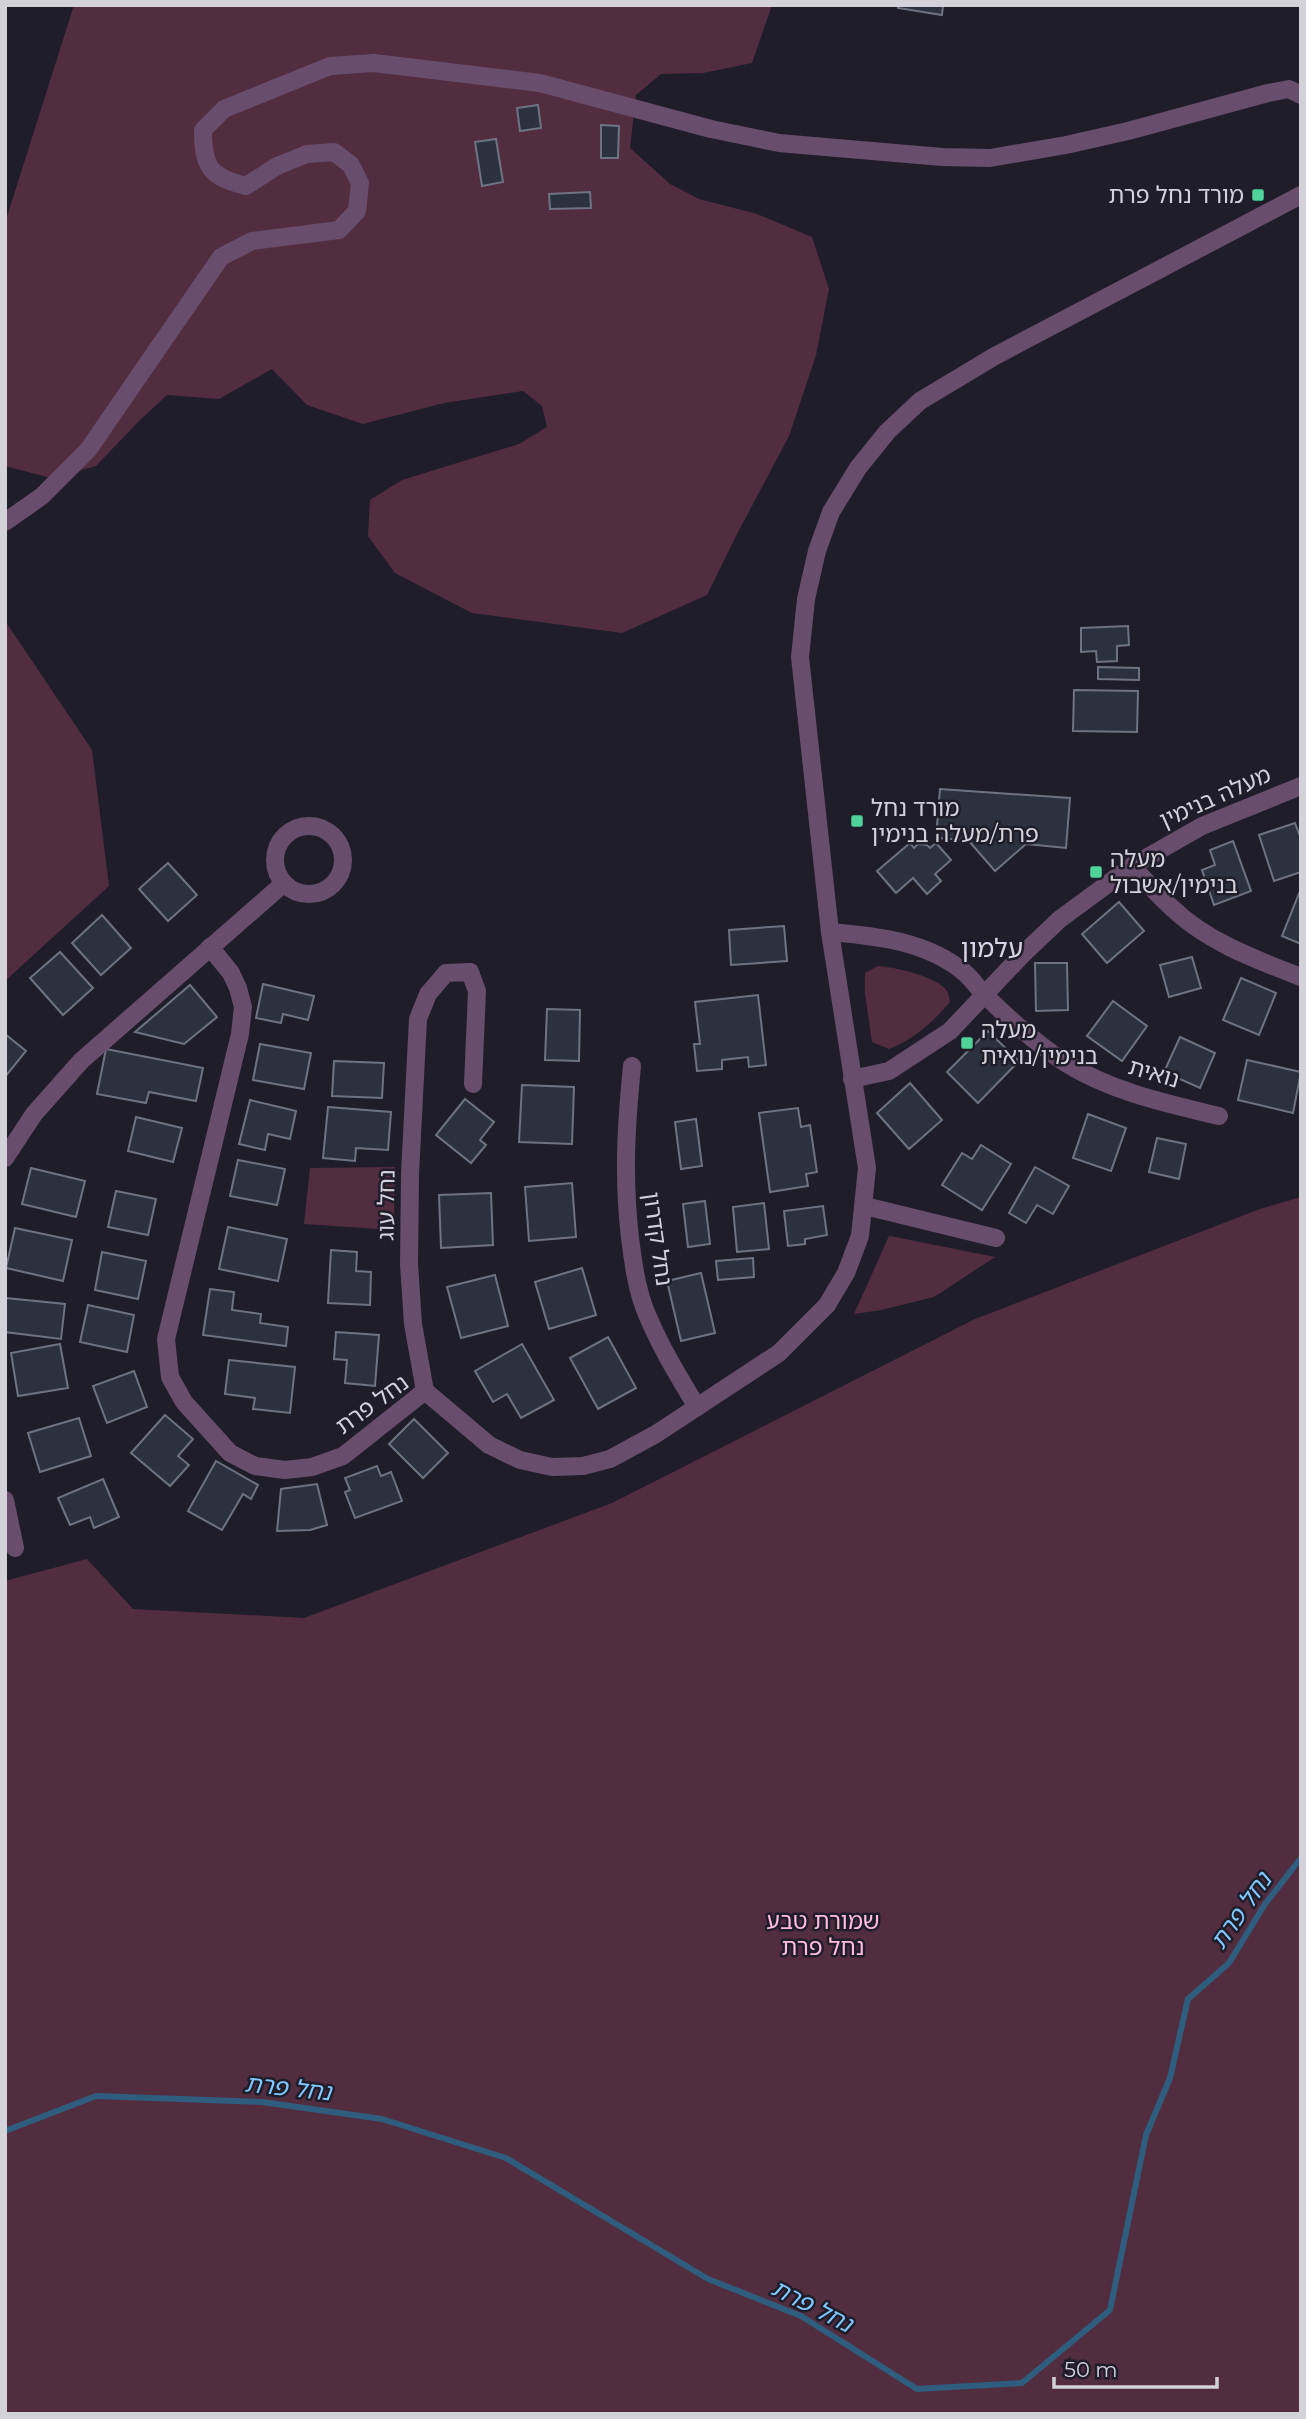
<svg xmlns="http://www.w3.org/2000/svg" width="1306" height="2419" viewBox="0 0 1306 2419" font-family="Montserrat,'Noto Sans Hebrew',sans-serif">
<rect width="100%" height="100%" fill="#201d2a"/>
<!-- green -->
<g fill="#522d40">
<path d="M 74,5 L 772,5 L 752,63 L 703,73 L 661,74 L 636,95 L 630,148 L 670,184 L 699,199 L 757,214 L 812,237 L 829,289 L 816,355 L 789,436 L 737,534 L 707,595 L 622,633 L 472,613 L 395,573 L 368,536 L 370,500 L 402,480 L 519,444 L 547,427 L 542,406 L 523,391 L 444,403 L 363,424 L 307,405 L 272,369 L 219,399 L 167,395 L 139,421 L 96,466 L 51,478 L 5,466 L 5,223 Z"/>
<path d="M 5,621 L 92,750 L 109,886 L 5,981 Z"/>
<path d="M 878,966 C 894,967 939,977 947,991 C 949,994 949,998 950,1002 C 932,1023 914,1039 889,1049 L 872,1042 L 865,993 L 865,973 Z"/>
<path d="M 395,1167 L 394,1230 L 304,1224 L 310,1168 Z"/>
<path d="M 1301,1197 L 1301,2414 L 5,2414 L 5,1581 L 87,1559 L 133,1609 L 304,1618 L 612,1503 L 975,1319 L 1260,1209 Z"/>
<path d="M 889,1236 L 890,1236 L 995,1257 L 934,1297 L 881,1310 L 854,1314 Z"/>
</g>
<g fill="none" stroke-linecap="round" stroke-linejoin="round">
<!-- stream -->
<path stroke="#2e5d7e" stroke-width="6" d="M 5,2131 L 96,2096 L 262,2102 L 382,2119 L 506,2158 L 708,2279 L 801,2316 L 917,2389 L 1022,2383 L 1110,2310 L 1146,2135 L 1170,2078 L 1188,1999 L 1229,1963 L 1265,1904 L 1301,1858"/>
</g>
<!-- building -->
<g fill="#2c313f" stroke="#6d7382" stroke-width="2">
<path d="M 898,5 L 943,5 L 942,15 L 898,8 Z"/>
<path d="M 538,105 L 541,128 L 520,131 L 517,108 Z"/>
<path d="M 601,125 L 619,126 L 618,158 L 601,158 Z"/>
<path d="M 496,139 L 503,182 L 482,186 L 475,142 Z"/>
<path d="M 590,192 L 591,208 L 550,209 L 549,194 Z"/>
<path d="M 1128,626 L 1129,645 L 1117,646 L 1117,661 L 1097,662 L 1096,651 L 1081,652 L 1081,628 Z"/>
<path d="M 1098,667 L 1139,668 L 1139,680 L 1098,679 Z"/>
<path d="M 1074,690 L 1138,691 L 1137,732 L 1073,731 Z"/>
<path d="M 940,789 L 1070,798 L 1066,848 L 1026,844 L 995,871 L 968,840 L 936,838 Z"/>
<path d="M 1295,823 L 1301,839 L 1301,872 L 1274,881 L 1259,835 Z"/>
<path d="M 1233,841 L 1251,891 L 1214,905 L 1202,870 L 1215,865 L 1210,850 Z"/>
<path d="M 910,843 L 914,848 L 918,844 L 927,845 L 930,848 L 936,843 L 951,860 L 935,874 L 941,881 L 927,894 L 913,878 L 896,893 L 877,871 Z"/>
<path d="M 168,863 L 197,895 L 168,921 L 139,889 Z"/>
<path d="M 1300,891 L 1301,891 L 1301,944 L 1282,936 Z"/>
<path d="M 1119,902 L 1144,931 L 1107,963 L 1082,934 Z"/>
<path d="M 102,915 L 131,948 L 101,975 L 72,943 Z"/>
<path d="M 784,926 L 787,961 L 731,965 L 729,930 Z"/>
<path d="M 60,952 L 93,988 L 63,1015 L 30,978 Z"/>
<path d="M 1192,957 L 1201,988 L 1169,997 L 1160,965 Z"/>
<path d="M 1035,963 L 1067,963 L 1068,1010 L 1036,1011 Z"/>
<path d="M 1241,978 L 1276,993 L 1259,1035 L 1223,1020 Z"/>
<path d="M 263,984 L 314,996 L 308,1020 L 283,1014 L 281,1023 L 256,1018 Z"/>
<path d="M 190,985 L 217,1017 L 184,1044 L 135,1032 Z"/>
<path d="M 758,995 L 766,1065 L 749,1067 L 748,1057 L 722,1060 L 722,1069 L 697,1071 L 694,1044 L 700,1044 L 695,1002 Z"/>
<path d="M 1113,1001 L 1147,1026 L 1122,1061 L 1087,1036 Z"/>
<path d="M 547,1009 L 580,1010 L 579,1061 L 545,1060 Z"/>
<path d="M 988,1031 L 1019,1061 L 978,1103 L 947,1072 Z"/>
<path d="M 5,1034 L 26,1051 L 5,1077 Z"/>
<path d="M 1180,1037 L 1215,1053 L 1200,1088 L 1164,1072 Z"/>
<path d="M 260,1044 L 311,1053 L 304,1089 L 253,1080 Z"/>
<path d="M 106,1049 L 203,1068 L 196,1101 L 149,1092 L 146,1103 L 97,1094 Z"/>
<path d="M 1247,1060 L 1301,1072 L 1293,1113 L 1238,1100 Z"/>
<path d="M 334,1061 L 384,1063 L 382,1098 L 332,1096 Z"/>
<path d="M 910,1083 L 942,1120 L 909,1149 L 877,1113 Z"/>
<path d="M 522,1085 L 574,1087 L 572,1144 L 519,1142 Z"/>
<path d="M 465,1099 L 494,1122 L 480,1140 L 486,1145 L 471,1163 L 436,1135 Z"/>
<path d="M 250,1100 L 296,1111 L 290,1139 L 268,1134 L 265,1150 L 239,1144 Z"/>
<path d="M 328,1107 L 391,1112 L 388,1150 L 356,1148 L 355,1161 L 323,1158 Z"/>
<path d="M 798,1108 L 801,1127 L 810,1125 L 817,1172 L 806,1174 L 808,1186 L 770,1192 L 759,1113 Z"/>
<path d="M 1088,1114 L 1126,1128 L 1111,1171 L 1073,1158 Z"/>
<path d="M 136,1117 L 182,1128 L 173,1162 L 128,1151 Z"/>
<path d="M 696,1119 L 702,1166 L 681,1169 L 675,1122 Z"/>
<path d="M 1157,1138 L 1186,1144 L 1179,1179 L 1149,1172 Z"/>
<path d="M 981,1145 L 1011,1164 L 982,1210 L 942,1185 L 962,1153 L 972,1159 Z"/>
<path d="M 238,1160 L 285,1169 L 277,1205 L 230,1196 Z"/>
<path d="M 1035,1167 L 1069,1186 L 1053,1214 L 1037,1205 L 1026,1223 L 1009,1213 Z"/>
<path d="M 31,1168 L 85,1181 L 76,1217 L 22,1204 Z"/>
<path d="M 572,1183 L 576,1237 L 529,1241 L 525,1187 Z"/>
<path d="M 116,1191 L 156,1199 L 148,1235 L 108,1227 Z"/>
<path d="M 491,1193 L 493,1245 L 441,1248 L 439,1195 Z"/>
<path d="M 705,1201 L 710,1244 L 688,1247 L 683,1204 Z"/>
<path d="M 764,1203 L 769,1249 L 737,1252 L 733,1207 Z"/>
<path d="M 823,1206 L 827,1235 L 805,1239 L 805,1244 L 788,1246 L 784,1211 Z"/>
<path d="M 228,1227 L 287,1239 L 278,1281 L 219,1269 Z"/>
<path d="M 15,1228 L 72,1240 L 63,1281 L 6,1268 Z"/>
<path d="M 331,1250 L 357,1252 L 356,1271 L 371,1272 L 370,1305 L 328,1303 Z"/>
<path d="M 102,1252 L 146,1261 L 138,1299 L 95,1290 Z"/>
<path d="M 753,1258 L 754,1277 L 718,1280 L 716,1261 Z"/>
<path d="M 582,1268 L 596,1315 L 549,1329 L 535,1282 Z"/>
<path d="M 701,1273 L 715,1333 L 681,1341 L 667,1281 Z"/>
<path d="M 495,1275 L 508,1326 L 461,1338 L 447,1287 Z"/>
<path d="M 210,1289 L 234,1292 L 232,1310 L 261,1314 L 260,1323 L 288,1327 L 286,1346 L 203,1335 Z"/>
<path d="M 6,1298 L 65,1304 L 61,1339 L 5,1332 Z"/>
<path d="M 88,1305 L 134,1315 L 127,1352 L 80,1342 Z"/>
<path d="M 336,1332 L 379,1335 L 375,1386 L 345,1383 L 347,1360 L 334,1359 Z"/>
<path d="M 608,1337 L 636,1388 L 598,1409 L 570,1358 Z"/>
<path d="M 60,1344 L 68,1388 L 18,1396 L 11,1353 Z"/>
<path d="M 522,1344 L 554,1400 L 521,1418 L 507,1394 L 493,1402 L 475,1371 Z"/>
<path d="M 229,1360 L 295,1367 L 290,1413 L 253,1409 L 255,1398 L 225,1394 Z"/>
<path d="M 134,1371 L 147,1407 L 107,1423 L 93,1386 Z"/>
<path d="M 165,1415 L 193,1439 L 178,1456 L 189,1465 L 170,1486 L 131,1453 Z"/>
<path d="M 79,1418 L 91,1456 L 40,1472 L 28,1433 Z"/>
<path d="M 414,1419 L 448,1453 L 423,1478 L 389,1444 Z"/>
<path d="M 216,1461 L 258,1485 L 251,1499 L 243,1494 L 222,1530 L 188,1511 Z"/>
<path d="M 377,1466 L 381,1476 L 391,1472 L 402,1501 L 355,1518 L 345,1492 L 350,1490 L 345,1478 Z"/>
<path d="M 103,1479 L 119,1517 L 94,1528 L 90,1517 L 70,1525 L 58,1498 Z"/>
<path d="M 317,1484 L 327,1525 L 310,1530 L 277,1531 L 281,1489 Z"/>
</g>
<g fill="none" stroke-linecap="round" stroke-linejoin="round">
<!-- minor -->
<g stroke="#694d6d" stroke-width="18">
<path d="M 5,522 L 42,496 L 88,450 L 221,257 L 252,241 L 339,230 L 357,211 L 360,183 L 351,165 L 334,152 L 307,154 L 277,166 L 246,186 C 210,177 203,167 203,130 L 224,109 L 330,66 L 374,63 L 540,83 L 711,129 L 779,143 L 942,157 L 990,158 L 1066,145 L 1128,131 L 1268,93 L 1289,89 L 1301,95"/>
<circle cx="309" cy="860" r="34"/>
<path d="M 1132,866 C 1144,879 1156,893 1169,905 C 1205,941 1254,959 1301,977"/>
<path d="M 830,932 C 877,936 927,941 965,973 C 973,980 979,990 987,997 C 1011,1021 1036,1043 1064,1062 C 1112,1092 1165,1103 1219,1116"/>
<path d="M 210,947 L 231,973 L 238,988 L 243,1007 L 240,1034 L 166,1339 L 170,1377 L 184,1402 L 230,1453 L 255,1466 L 285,1470 L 312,1467 L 343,1456 L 425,1391"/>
<path d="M 632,1066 C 626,1127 623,1176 630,1238 C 633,1261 636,1285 644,1307 C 658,1343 677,1374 697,1407"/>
<path d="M 852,1079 L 889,1071 L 950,1031 L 1022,955 L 1060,919 L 1132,866 L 1202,826 L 1301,786"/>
<path d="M 5,1158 L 34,1114 L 81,1061 L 283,884"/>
<path d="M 865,1206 L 996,1238"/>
<path d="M 425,1391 L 489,1445 L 520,1460 L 552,1467 L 583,1466 L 610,1459 L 656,1434 L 779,1353 L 827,1305 L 846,1273 L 860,1236 L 867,1168 L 830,932 L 800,657 L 806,599 L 817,551 L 831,512 L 858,468 L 887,432 L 920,401 L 995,356 L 1301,195"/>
<path d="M 425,1391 L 413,1324 L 409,1264 L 410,1174 L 418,1019 L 428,994 L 446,973 L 470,972 L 477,991 L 473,1084"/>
<path d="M 5,1500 L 15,1548"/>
</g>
</g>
<!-- markers -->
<g fill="#50d398" stroke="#201d2a" stroke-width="2.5">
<rect x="1251" y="188" width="14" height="14" rx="3.5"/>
<rect x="850" y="814" width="14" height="14" rx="3.5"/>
<rect x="1089" y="865" width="14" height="14" rx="3.5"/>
<rect x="960" y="1036" width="14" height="14" rx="3.5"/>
</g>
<g text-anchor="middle" stroke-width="5" stroke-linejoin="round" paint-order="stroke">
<!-- poi labels -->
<g font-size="23" fill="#d3d2db" stroke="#201d2a" text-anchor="start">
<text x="1244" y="203" text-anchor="end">מורד נחל פרת</text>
<text x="871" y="816">מורד נחל<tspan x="871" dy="26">פרת/מעלה בנימין</tspan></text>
<text x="1110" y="867">מעלה<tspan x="1110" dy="26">בנימין/אשבול</tspan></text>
<text x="981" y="1038">מעלה<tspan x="981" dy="26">בנימין/נואית</tspan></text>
</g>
<!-- street labels -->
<g font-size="23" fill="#d3d2db" stroke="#201d2a">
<text transform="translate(1215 797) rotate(-24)" y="8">מעלה בנימין</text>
<text transform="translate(1154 1073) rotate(16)" y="8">נואית</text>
<text transform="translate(386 1205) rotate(-89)" y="8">נחל עוג</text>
<text transform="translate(658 1239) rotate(82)" y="8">נחל קדרון</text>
<text transform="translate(372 1404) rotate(-36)" y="8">נחל פרת</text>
</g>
<!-- park labels -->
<g font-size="23" fill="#fdbcdb" stroke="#201d2a">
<text x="823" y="1929">שמורת טבע<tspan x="823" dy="26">נחל פרת</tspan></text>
</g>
<!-- water labels -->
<g font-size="24" font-style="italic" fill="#80c9fe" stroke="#201d2a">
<text transform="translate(1241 1911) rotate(-55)" y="8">נחל פרת</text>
<text transform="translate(288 2088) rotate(6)" y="8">נחל פרת</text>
<text transform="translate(812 2306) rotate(27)" y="8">נחל פרת</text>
</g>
<!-- quarter labels -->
<g font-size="26" fill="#dad6e9" stroke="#201d2a">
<text x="992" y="957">עלמון</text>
</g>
</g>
<!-- border -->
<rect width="1306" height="2419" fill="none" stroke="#d3d2db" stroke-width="14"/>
<!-- scale -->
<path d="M1054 2377v10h163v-10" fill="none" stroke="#d3d2db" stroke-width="3.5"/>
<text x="1064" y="2377" font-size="21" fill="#d3d2db" stroke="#201d2a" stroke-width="5" paint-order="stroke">50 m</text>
</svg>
